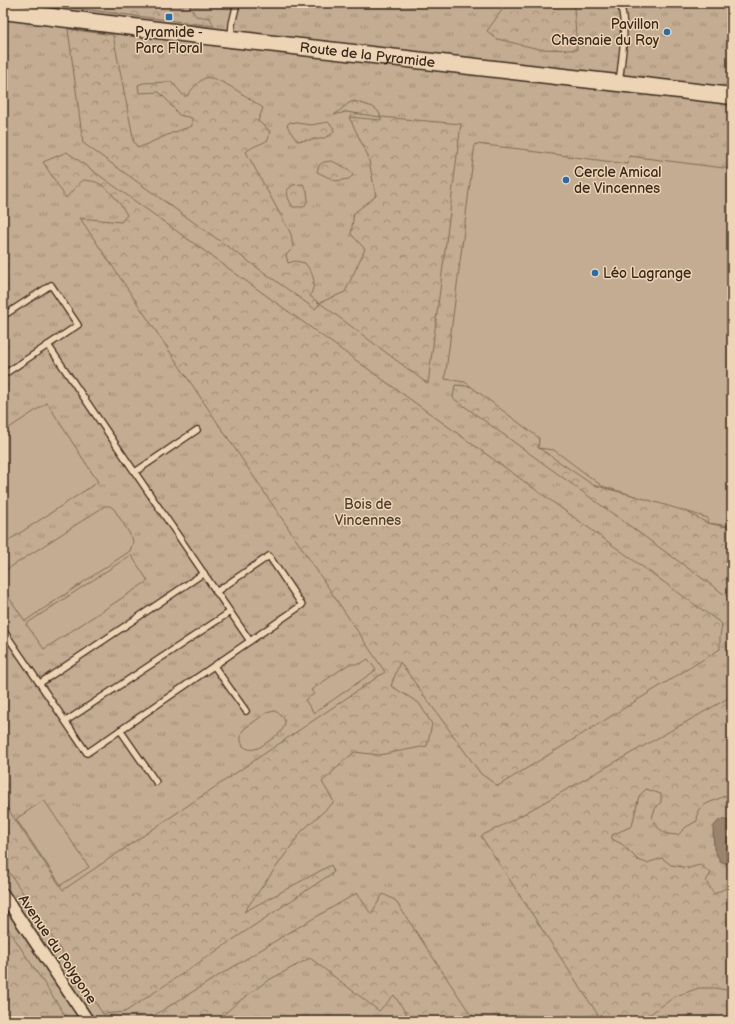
<svg xmlns="http://www.w3.org/2000/svg" width="735" height="1024" viewBox="0 0 735 1024" font-family="'Balsamiq Sans',sans-serif">
<defs>
<pattern id="grass-tufts" width="24" height="20" patternUnits="userSpaceOnUse"><rect width="24" height="20" fill="#c3ac91"/><path d="M3 7l-1-3M5 7V3M7 7l1-3M15 17l-1-3M17 17v-4M19 17l1-3" fill="none" stroke="#a08c76"/></pattern>
<pattern id="forest-crowns" width="20" height="18" patternUnits="userSpaceOnUse"><rect width="20" height="18" fill="#c3ac91"/><path d="M2 6a3 3 0 1 1 6 0M12 15a3 3 0 1 1 6 0" fill="none" stroke="#a08c76"/></pattern>
</defs>
<rect width="100%" height="100%" fill="#e2caab"/>
<filter id="ink" filterUnits="userSpaceOnUse"><feTurbulence type="fractalNoise" baseFrequency=".025" numOctaves="2"/><feDisplacementMap in="SourceGraphic" scale="8" xChannelSelector="R" yChannelSelector="G"/><feConvolveMatrix kernelMatrix="1 2 1 2 8 2 1 2 1" color-interpolation-filters="sRGB"/></filter>
<g filter="url(#ink)">
<!-- grass -->
<rect fill="url(#grass-tufts)" stroke="#7f6b58" x="3" y="3" width="729" height="1018"/>
<!-- forest -->
<g fill="url(#forest-crowns)" stroke="#7f6b58">
<path d="M 65,3 L 192,3 L 190,7 L 196,16 L 210,18 L 214,26 L 66,7 Z"/>
<path d="M 507,3 L 579,3 L 574,6 L 577,50 L 539,49 L 497,39 L 487,31 Z"/>
<path d="M 68,29 L 113,35 L 134,142 L 138,148 L 172,133 L 192,126 L 192,118 L 179,115 L 167,100 L 159,92 L 139,93 L 138,85 L 143,83 L 171,82 L 178,89 L 184,96 L 187,96 C 191,91 198,81 205,78 C 216,74 253,101 263,108 L 258,121 L 270,131 L 268,140 C 260,145 254,145 246,152 L 291,234 L 293,248 L 286,255 L 288,263 L 295,261 L 305,263 C 314,276 317,281 310,296 L 319,303 L 345,292 L 365,249 L 351,234 L 354,213 L 376,196 L 368,156 L 349,117 L 381,120 L 381,117 L 346,112 L 334,115 L 349,103 L 354,101 L 373,107 L 378,111 L 381,117 L 461,124 L 428,384 L 320,303 L 315,309 L 83,143 Z"/>
<path d="M 290,122 L 311,125 L 328,122 L 333,127 L 334,132 C 323,142 311,139 297,141 L 290,131 L 287,125 Z"/>
<path d="M 67,152 L 722,624 L 720,637 L 720,649 L 498,786 L 481,774 L 400,662 L 391,686 L 419,703 L 432,724 L 427,746 L 379,755 L 354,752 L 322,782 L 334,802 L 302,831 L 244,912 L 331,865 L 334,872 L 125,1012 L 103,1014 L 3,863 L 3,802 L 63,890 L 385,672 L 80,218 L 121,222 L 127,215 C 122,206 110,189 100,184 C 96,181 89,181 84,180 L 79,183 L 66,198 L 43,162 Z"/>
<path d="M 332,161 L 348,169 L 353,175 L 349,179 L 336,181 L 317,172 C 320,162 322,162 332,161 Z"/>
<path d="M 303,184 L 307,191 L 308,200 L 304,207 L 293,207 L 288,198 L 287,190 L 293,185 Z"/>
<path d="M 455,385 L 514,391 L 538,414 L 539,448 L 593,485 L 678,507 L 707,523 L 732,528 L 732,600 L 453,398 Z"/>
<path d="M 732,696 L 732,799 L 725,796 L 706,804 L 698,810 L 697,821 L 686,827 L 678,835 L 667,834 L 658,828 L 652,818 L 655,809 L 661,802 L 661,794 L 646,789 L 639,796 L 632,826 L 612,835 L 612,839 L 622,844 L 638,860 L 647,863 L 662,858 L 671,865 L 689,868 L 700,865 L 711,873 L 706,881 L 714,894 L 732,885 L 732,991 L 715,988 L 699,988 L 676,996 L 640,1021 L 602,1021 L 481,836 L 511,821 Z"/>
<path d="M 357,893 L 371,914 L 383,894 L 395,900 L 475,1021 L 411,1021 L 394,995 L 379,1011 L 310,958 L 267,981 L 238,1002 L 222,1016 L 209,1021 L 145,1021 L 285,935 Z"/>
<path d="M 3,921 L 69,1021 L 3,1021 Z"/>
</g>
<!-- pitch -->
<g fill="#c3ac91" stroke="#7f6b58">
<path d="M 475,144 L 529,150 L 529,151 L 628,164 L 629,156 L 732,169 L 732,526 L 707,523 L 708,518 L 602,486 L 554,450 L 538,448 L 539,438 L 465,382 L 445,379 Z"/>
<path d="M 47,403 L 98,482 L 3,544 L 3,432 Z"/>
<path d="M 105,506 L 110,506 L 114,509 L 128,531 L 132,538 L 133,542 L 130,551 L 25,621 L 3,589 L 3,572 Z"/>
<path d="M 131,555 L 148,581 L 44,649 L 26,624 Z"/>
<path d="M 368,659 L 376,670 L 314,713 L 305,700 L 314,694 L 311,690 L 349,664 L 360,664 Z"/>
<path d="M 275,711 C 295,723 280,733 269,741 C 264,744 260,748 255,749 C 242,752 237,738 244,729 L 266,713 Z"/>
<path d="M 44,800 L 89,867 L 61,885 L 16,819 Z"/>
</g>
<!-- water -->
<path fill="#9a846d" stroke="#74604d" d="M 720,819 L 729,821 L 732,822 L 732,866 L 720,861 L 714,849 L 713,827 Z"/>
<g fill="none" stroke-linecap="round" stroke-linejoin="round">
<defs>
<g id="lane">
<path d="M 231,38 L 232,24 L 237,3"/>
<path d="M 619,83 C 622,57 627,31 621,6"/>
<path d="M 3,316 L 51,285 L 78,325 L 3,375"/>
<path d="M 135,472 L 197,430"/>
<path d="M 216,592 L 269,556 L 302,605 L 250,641"/>
<path d="M 3,630 L 87,753 L 250,641 L 48,345"/>
<path d="M 214,666 L 246,711"/>
<path d="M 40,683 L 204,573"/>
<path d="M 66,721 L 230,612"/>
<path d="M 120,730 L 156,782"/>
</g>
<path id="street" d="M 3,894 L 88,1021"/>
<g id="secondary">
<path id="s1" d="M 3,11 L 231,39 L 732,96"/>
</g>
</defs>
<!-- lane casing -->
<use href="#lane" stroke="#3b2a1e" stroke-width="8"/>
<!-- street casing -->
<use href="#street" stroke="#3b2a1e" stroke-width="14"/>
<!-- secondary casing -->
<use href="#secondary" stroke="#3b2a1e" stroke-width="19"/>
<!-- lane -->
<use href="#lane" stroke="#edd4b4" stroke-width="5.5"/>
<!-- street -->
<use href="#street" stroke="#edd4b4" stroke-width="11"/>
<!-- secondary -->
<use href="#secondary" stroke="#edd4b4" stroke-width="16"/>
</g>
</g>
<!-- markers -->
<g fill="#1f6fb2" stroke="#edd4b4" stroke-width="1.5">
<rect x="165" y="13" width="8" height="8" rx="2"/>
<circle cx="667" cy="32" r="4"/>
<circle cx="566" cy="180" r="4"/>
<circle cx="595" cy="273" r="4"/>
</g>
<g text-anchor="middle" stroke-width="3" stroke-linejoin="round" paint-order="stroke">
<!-- poi labels -->
<g font-size="14" fill="#3b2a1e" stroke="#edd4b4" text-anchor="start">
<text x="659" y="29" text-anchor="end">Pavillon<tspan x="659" dy="16">Chesnaie du Roy</tspan></text>
<text x="169" y="37" text-anchor="middle">Pyramide -<tspan x="169" dy="16">Parc Floral</tspan></text>
<text x="574" y="177">Cercle Amical<tspan x="574" dy="16">de Vincennes</tspan></text>
<text x="603" y="278">Léo Lagrange</text>
</g>
<!-- street labels -->
<g font-size="14" fill="#3b2a1e" stroke="#edd4b4">
<text dy="5" stroke="none"><textPath href="#s1" startOffset="367">Route de la Pyramide</textPath></text>
<text transform="translate(58 949) rotate(56)" y="5">Avenue du Polygone</text>
</g>
<!-- park labels -->
<g font-size="14" fill="#4f3e2f" stroke="#edd4b4">
<text x="368" y="509">Bois de<tspan x="368" dy="16">Vincennes</tspan></text>
</g>
</g>
<!-- margin -->
<rect width="735" height="1024" fill="none" stroke="#edd4b4" stroke-width="16"/>
<rect x="8" y="8" width="719" height="1008" fill="none" stroke="#3b2a1e" stroke-width="1.5" filter="url(#ink)"/>
</svg>
